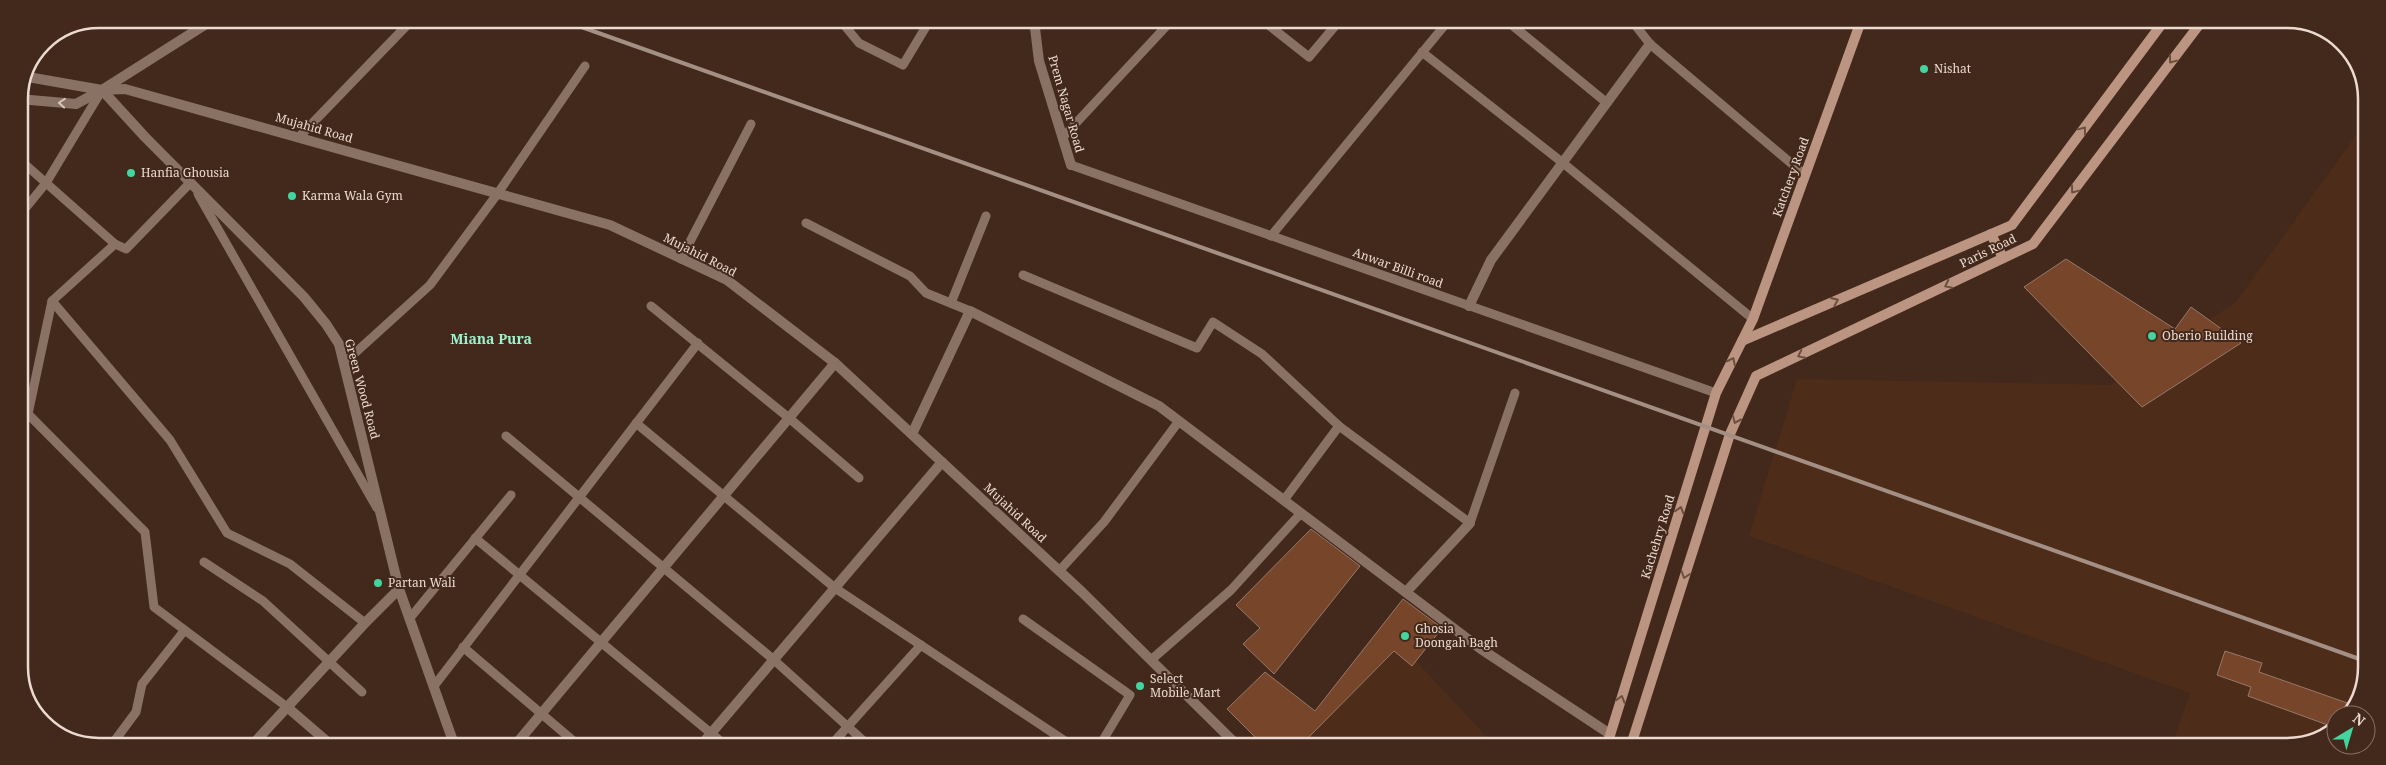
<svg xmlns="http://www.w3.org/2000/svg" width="2386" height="765" viewBox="0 0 2386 765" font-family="'Noto Serif',serif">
<rect width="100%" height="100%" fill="#43291b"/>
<!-- built -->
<g fill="#4d2d1a">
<path d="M 2367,120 L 2364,687 L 2346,715 L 2336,715 L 2336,730 L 2288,746 L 2172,746 L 2190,693 L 1749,536 L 1797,379 L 2111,385 L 2236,302 Z"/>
<path d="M 1394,651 L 1412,665 L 1416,661 L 1494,745 L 1301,745 Z"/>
</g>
<!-- building -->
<g fill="#77462a" stroke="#977868">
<path d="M 2066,259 L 2175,329 L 2191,307 L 2241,343 L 2142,407 L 2024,287 Z"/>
<path d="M 1311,529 L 1360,566 L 1274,674 L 1243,644 L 1260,628 L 1236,605 Z"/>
<path d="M 1403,599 L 1442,628 L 1412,666 L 1394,651 L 1301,745 L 1263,745 L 1227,709 L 1265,672 L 1315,711 Z"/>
<path d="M 2225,651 L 2262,663 L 2259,672 L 2353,705 L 2346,715 L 2336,715 L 2336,728 L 2248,696 L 2251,687 L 2217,675 Z"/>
</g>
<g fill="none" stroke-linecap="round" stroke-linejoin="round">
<!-- service -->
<g stroke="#897164" stroke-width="9">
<path d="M 840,20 L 859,43 L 903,65 L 930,20"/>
<path d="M 1262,20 L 1309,57 L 1340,20"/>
<path d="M 1507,21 L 1607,103"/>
<path d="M 1632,21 L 1650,44 L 1805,175"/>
<path d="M 1422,52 L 1563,163 L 1753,319"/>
<path d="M 300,136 L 413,19"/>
<path d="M 1063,137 L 1172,20"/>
<path d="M 19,159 L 115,244"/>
<path d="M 1071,165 L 1716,393"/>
<path d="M 198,194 L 377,508"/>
<path d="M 19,216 L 46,183 L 102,90"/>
<path d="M 806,223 L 910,276 L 926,293 L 970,311"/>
<path d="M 1271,236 L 1449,20"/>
<path d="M 681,259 L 751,124"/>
<path d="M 1023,275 L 1197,348 L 1213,322 L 1262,354 L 1339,426 L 1470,523 L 1515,393"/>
<path d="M 52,301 L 170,440 L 227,533 L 290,564 L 365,623"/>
<path d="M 951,303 L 986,216"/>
<path d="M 651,306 L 789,418 L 859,478"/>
<path d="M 344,363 L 430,285 L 498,193 L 585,66"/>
<path d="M 28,414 L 145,532 L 154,607 L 287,707"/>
<path d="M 636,423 L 835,588 L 1071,745"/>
<path d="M 19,429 L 28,414 L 52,301 L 115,244 L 126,249 L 190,183"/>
<path d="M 506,436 L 774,660 L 867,744"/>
<path d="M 1284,500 L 1339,426"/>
<path d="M 475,538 L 724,744"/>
<path d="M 204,562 L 263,601 L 362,692"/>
<path d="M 1059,571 L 1104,522 L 1179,421"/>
<path d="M 410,618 L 511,495"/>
<path d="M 1023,619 L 1130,695 L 1100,745"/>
<path d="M 463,647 L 577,744"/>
<path d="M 1151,660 L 1231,590 L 1301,513"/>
<path d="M 434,686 L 698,343"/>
<path d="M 34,709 L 62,734"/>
<path d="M 113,743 L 136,712 L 142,684 L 184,631"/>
<path d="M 832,744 L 921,645"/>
</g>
<!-- minor -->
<g stroke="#897164" stroke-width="10">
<path d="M 1034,20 L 1039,61 L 1071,165"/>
<path d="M 1469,306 L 1491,260 L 1650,44"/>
<path d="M 912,434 L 970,311 L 1159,406 L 1481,649 L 1610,734"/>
<path d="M 1406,592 L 1470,523"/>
<path d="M 287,707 L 330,744"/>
<path d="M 253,744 L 365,623 L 399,589"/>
<path d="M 516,744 L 835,363"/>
<path d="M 702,744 L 942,462"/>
</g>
<!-- tertiary -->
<g stroke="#897164" stroke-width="10">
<path d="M 28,77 L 102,90 L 125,89 L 610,225 L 727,280 L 835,363 L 1082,592 L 1237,745"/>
<path d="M 102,90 L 145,137 L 304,297 L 326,324 L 339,344 L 399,589 L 454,744"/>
<path d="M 19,99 L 76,104 L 102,90 L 214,19"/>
</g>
<!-- secondary -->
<g stroke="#bb9581" stroke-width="10">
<path d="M 1991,234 L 2003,258"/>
<path d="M 1742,341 L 2012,225 L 2164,21"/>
<path d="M 1607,745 L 1716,393 L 1753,319 L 1861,21"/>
<path d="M 1631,745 L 1730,434 L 1756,376 L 2033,244 L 2202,21"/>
</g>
<!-- rail -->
<path stroke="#a48f84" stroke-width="4" d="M 559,19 L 2365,661"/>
</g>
<!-- one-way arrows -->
<defs><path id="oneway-chevron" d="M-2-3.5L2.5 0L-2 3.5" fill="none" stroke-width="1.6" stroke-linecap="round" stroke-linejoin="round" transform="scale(1.25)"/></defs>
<g stroke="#6d4f3f">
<use href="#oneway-chevron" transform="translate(2172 60) rotate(127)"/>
<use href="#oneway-chevron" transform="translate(2083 130) rotate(-53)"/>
<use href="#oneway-chevron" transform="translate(2074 190) rotate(127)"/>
<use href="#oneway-chevron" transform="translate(1948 285) rotate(154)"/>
<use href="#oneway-chevron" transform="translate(1835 301) rotate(-23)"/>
<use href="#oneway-chevron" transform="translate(1801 355) rotate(154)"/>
<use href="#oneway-chevron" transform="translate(1732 361) rotate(-63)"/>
<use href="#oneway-chevron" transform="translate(1736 420) rotate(114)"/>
<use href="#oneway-chevron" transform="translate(1680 510) rotate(-73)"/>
<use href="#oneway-chevron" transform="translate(1685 575) rotate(108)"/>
<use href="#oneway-chevron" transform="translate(1621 699) rotate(-73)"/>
</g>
<use stroke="#d8c5bb" href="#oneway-chevron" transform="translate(62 103) rotate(-175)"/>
<!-- markers -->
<g fill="#43d4a0" stroke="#43291b" stroke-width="2">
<circle cx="1924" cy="69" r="5"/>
<circle cx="131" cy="173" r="5"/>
<circle cx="292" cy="196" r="5"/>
<circle cx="2152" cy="336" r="5"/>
<circle cx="378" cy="583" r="5"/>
<circle cx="1405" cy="636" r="5"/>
<circle cx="1140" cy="686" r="5"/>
</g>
<g text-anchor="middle" stroke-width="4" stroke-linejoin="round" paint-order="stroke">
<!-- poi labels -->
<g font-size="12" fill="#ecdad1" stroke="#43291b" text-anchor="start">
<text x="1934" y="73">Nishat</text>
<text x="141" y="177">Hanfia Ghousia</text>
<text x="302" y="200">Karma Wala Gym</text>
<text x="2162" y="340">Oberio Building</text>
<text x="388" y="587">Partan Wali</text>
<text x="1415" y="633">Ghosia<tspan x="1415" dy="14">Doongah Bagh</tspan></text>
<text x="1150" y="683">Select<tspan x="1150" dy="14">Mobile Mart</tspan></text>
</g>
<!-- street labels -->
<g font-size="12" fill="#ecdad1" stroke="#43291b">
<text transform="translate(1066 104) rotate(74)" y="4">Prem Nagar Road</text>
<text transform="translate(314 128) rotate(16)" y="4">Mujahid Road</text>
<text transform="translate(1791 177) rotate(-70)" y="4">Katchery Road</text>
<text transform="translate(1988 251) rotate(-26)" y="4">Paris Road</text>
<text transform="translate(700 255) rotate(27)" y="4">Mujahid Road</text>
<text transform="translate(1398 268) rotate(20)" y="4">Anwar Billi road</text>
<text transform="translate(362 389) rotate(75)" y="4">Green Wood Road</text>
<text transform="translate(1015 513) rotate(43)" y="4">Mujahid Road</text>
<text transform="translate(1658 537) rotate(-73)" y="4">Kachehry Road</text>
</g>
<!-- neighbourhood labels -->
<g font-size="14" font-weight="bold" fill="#9bf2cc" stroke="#43291b">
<text x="491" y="344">Miana Pura</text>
</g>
</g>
<!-- crop -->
<path d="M0 0H2386V765H0ZM99 28H2287A71 71 0 0 1 2358 99V667A71 71 0 0 1 2287 738H99A71 71 0 0 1 28 667V99A71 71 0 0 1 99 28Z" fill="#43291b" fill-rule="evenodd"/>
<path fill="none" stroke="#ecdad1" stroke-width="2.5" d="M99 28H2287A71 71 0 0 1 2358 99V667A71 71 0 0 1 2287 738H99A71 71 0 0 1 28 667V99A71 71 0 0 1 99 28Z"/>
<!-- north arrow -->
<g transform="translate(2351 730) rotate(38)"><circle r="24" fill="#43291b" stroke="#877064"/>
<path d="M0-4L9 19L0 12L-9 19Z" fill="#43d4a0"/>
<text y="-8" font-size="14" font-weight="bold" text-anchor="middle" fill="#ecdad1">N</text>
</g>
</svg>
